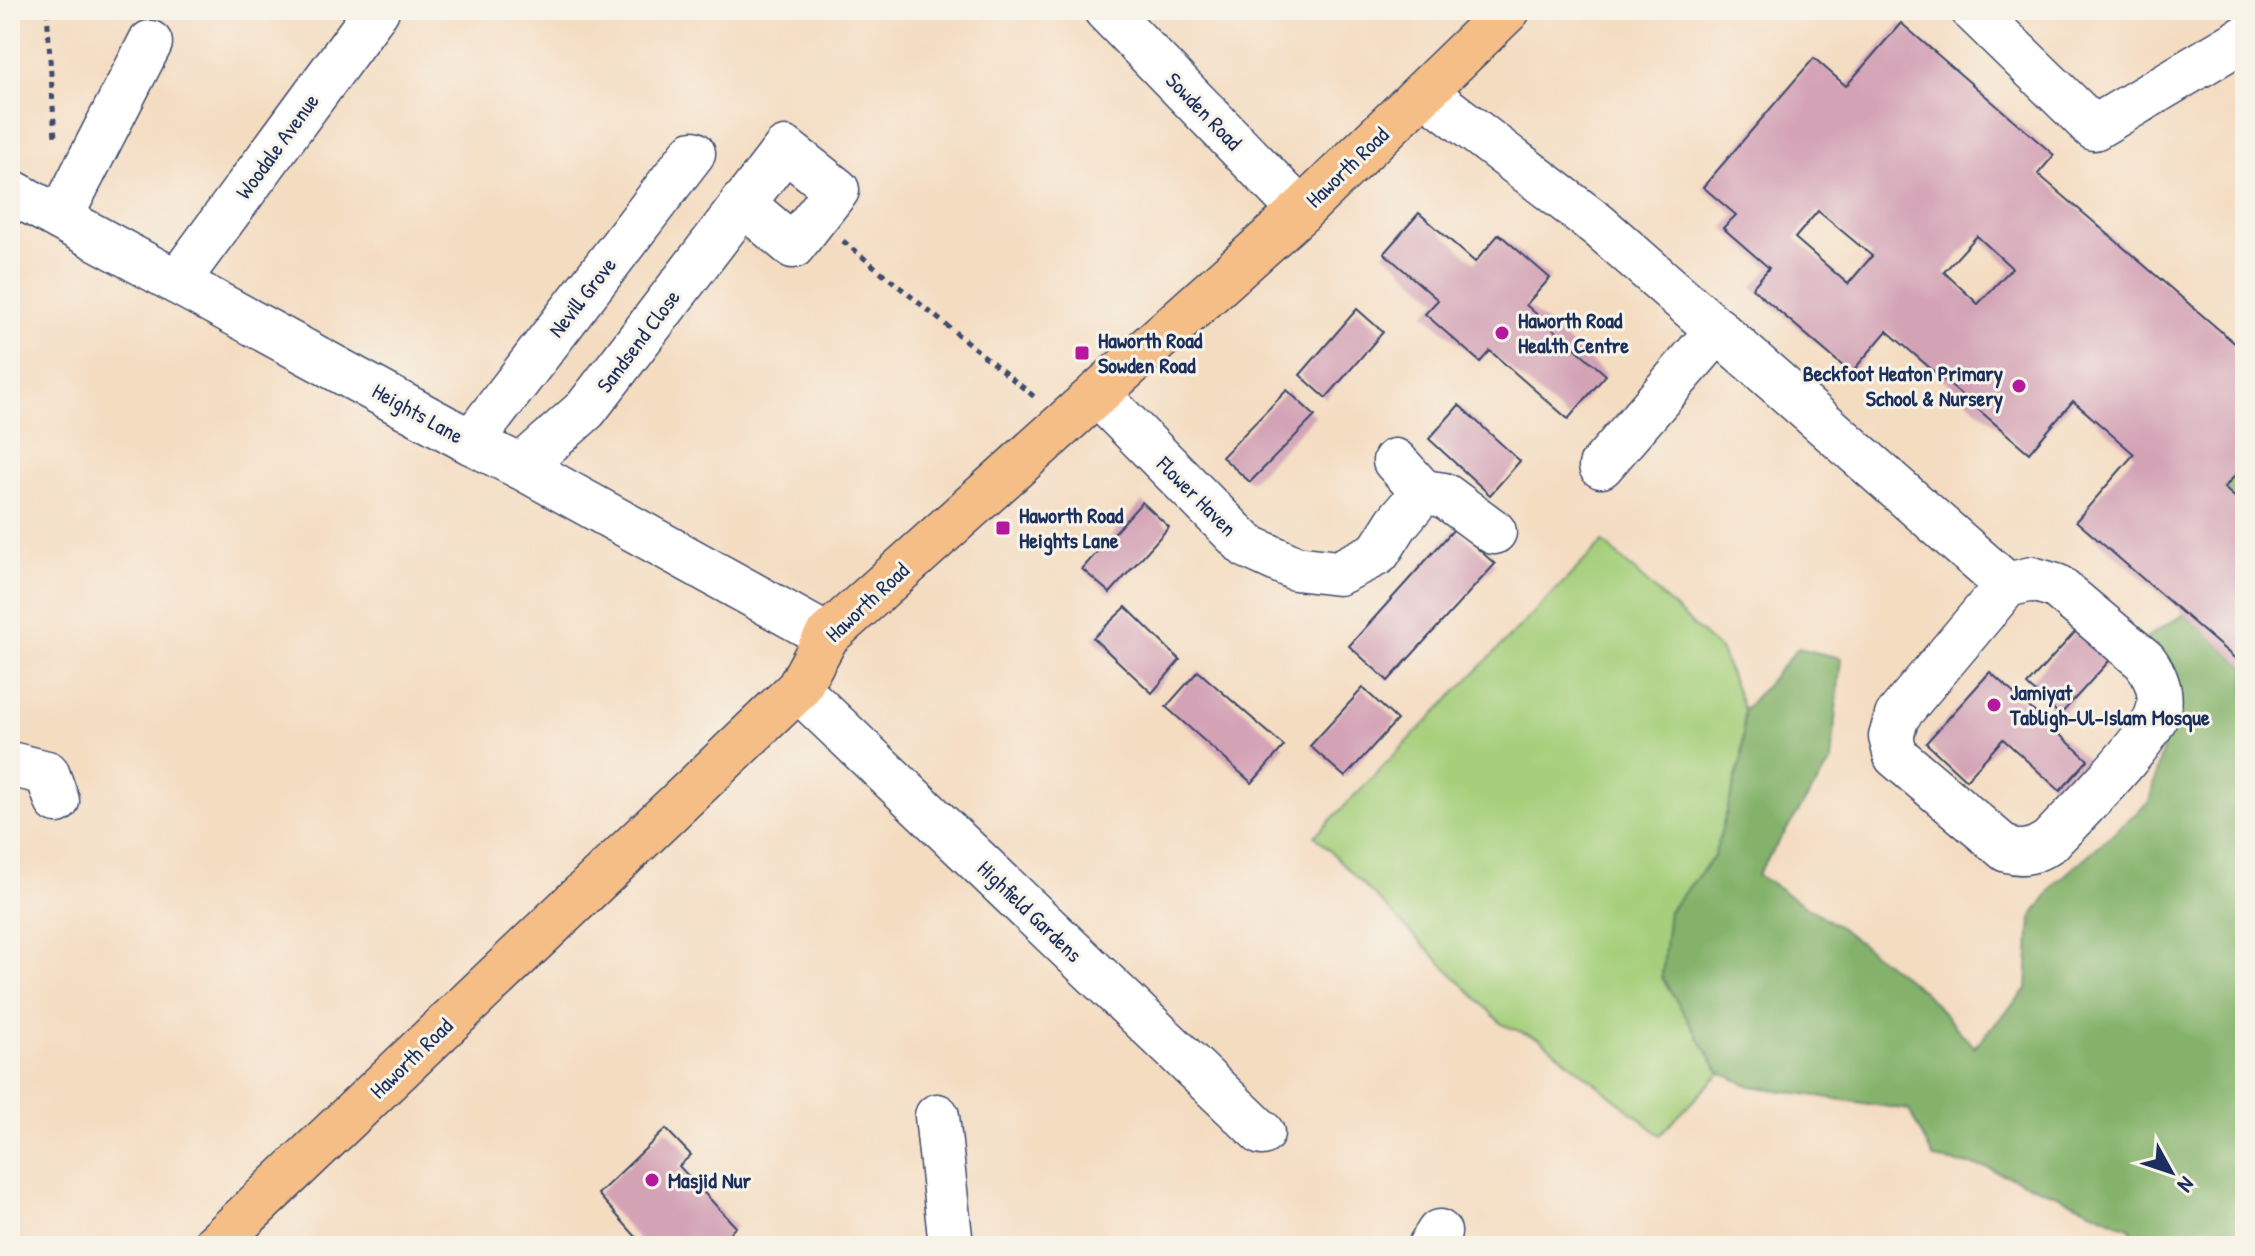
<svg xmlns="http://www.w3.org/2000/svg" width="2255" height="1256" viewBox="0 0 2255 1256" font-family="'Patrick Hand',sans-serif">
<rect width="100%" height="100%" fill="#f7f3e8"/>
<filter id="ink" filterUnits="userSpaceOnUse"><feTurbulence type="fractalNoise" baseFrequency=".0125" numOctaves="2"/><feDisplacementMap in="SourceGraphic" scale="16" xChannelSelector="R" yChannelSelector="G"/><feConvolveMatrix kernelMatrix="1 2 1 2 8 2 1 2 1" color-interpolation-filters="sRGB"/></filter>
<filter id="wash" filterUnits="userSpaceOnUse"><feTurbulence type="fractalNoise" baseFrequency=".006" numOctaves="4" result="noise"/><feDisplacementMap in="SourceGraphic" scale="32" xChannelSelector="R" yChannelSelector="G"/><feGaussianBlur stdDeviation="1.8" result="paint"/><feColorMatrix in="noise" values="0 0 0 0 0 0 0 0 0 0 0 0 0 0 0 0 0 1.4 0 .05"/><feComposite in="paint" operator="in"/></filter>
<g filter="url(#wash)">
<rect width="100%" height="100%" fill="#f4dcc1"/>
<!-- green -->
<path fill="#a5cf7a" stroke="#607f6c" stroke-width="2" d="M 1603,542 L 1721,651 L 1744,710 L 1742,757 L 1714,857 L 1669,911 L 1662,977 L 1720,1073 L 1660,1135 L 1540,1039 L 1503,1025 L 1315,836 Z"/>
<!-- forest -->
<g fill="#84b26a" stroke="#507064" stroke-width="2">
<path d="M 2245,464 L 2245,506 L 2224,488 Z"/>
<path d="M 2184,614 L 2245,667 L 2245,1246 L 2130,1246 L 2131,1228 L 2059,1196 L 1987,1168 L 1934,1159 L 1909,1110 L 1751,1086 L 1720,1073 L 1662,977 L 1669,911 L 1714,857 L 1742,757 L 1744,710 L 1798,648 L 1841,658 L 1831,762 L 1757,875 L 1839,927 L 1924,992 L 1974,1047 L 2027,989 L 2031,918 L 2056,883 L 2149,802 L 2169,723 L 2144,639 Z"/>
</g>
<g id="blocks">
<!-- building -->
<g fill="#d3a2b5" fill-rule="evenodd">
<path d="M 1901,23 L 2054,155 L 2038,174 L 2245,352 L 2245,464 L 2224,488 L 2245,506 L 2245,667 L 2076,521 L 2134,454 L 2073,401 L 2029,453 L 1887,331 L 1851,373 L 1752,288 L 1769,268 L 1723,228 L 1736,215 L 1703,187 L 1814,58 L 1846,86 ZM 1818,211 L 1872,256 L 1848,284 L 1795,238 ZM 1977,236 L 2012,268 L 1978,304 L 1944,272 Z"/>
<path d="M 1419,213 L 1475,262 L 1499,234 L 1550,278 L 1526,305 L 1606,375 L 1568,419 L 1490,351 L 1480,362 L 1425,314 L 1438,300 L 1384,253 Z"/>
<path d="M 1357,309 L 1383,332 L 1326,398 L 1300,375 Z"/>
<path d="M 1287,390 L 1315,416 L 1250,482 L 1222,457 Z"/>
<path d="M 1459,405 L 1520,461 L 1490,495 L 1429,439 Z"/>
<path d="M 1142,502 L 1169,527 L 1110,593 L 1082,569 Z"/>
<path d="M 1455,528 L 1495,564 L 1388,681 L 1349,646 Z"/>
<path d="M 1126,607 L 1180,660 L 1152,693 L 1093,638 Z"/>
<path d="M 2077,630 L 2110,660 L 2060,715 L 2027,685 Z"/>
<path d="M 1198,671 L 1284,746 L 1252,783 L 1166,707 Z"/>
<path d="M 1990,672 L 2088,760 L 2060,791 L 2003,739 L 1966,780 L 1926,743 Z"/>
<path d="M 1363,688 L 1397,720 L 1345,777 L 1310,746 Z"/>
<path d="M 666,1129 L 691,1155 L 679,1166 L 736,1227 L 725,1237 L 734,1246 L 644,1246 L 598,1194 Z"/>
</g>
</g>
</g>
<g filter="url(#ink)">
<use href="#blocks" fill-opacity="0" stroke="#3c496d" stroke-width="2"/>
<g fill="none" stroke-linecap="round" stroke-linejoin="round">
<defs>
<g id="minor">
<path d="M 1106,10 L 1301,211"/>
<path d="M 1973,10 L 2094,128 L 2245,38"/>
<path d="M 1424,92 L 1599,226 L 2007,585 L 1897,716 L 1891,737 L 1896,756 L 2007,850 C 2024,855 2035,851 2050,841 C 2074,815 2155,737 2159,707 C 2162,691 2154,673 2145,661 L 2056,586 L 2032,579 L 2007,585"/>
<path d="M 10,191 L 471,442 L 521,467 L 827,636"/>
<path d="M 60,218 L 150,43"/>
<path d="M 177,282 L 377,10"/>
<path d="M 1097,394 L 1247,546 L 1295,568 L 1338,573 L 1378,553 L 1397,523 L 1423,492 L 1444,495 L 1494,532"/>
<path d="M 471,442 L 693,153"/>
<path d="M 1395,461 L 1423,492"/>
<path d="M 1601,466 L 1718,330"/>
<path d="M 521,467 L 586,409 L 785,149 L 837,190 L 793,246 L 742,203"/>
<path d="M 798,689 L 1262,1133"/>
<path d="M 10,764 L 47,773 L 57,801"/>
<path d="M 937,1116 L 951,1246"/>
<path d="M 1430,1246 L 1439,1232"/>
</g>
<path id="major" d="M 214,1246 L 798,689 L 827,636 L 1301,211 L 1508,10"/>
</defs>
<!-- minor casing -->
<use href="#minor" stroke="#3c496d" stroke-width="47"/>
<!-- major casing -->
<use href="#major" stroke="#3c496d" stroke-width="47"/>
<!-- path -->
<g stroke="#3c496d" stroke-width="5" stroke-dasharray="6 6" stroke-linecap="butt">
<path d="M 47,10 L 55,138"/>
<path d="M 843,241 L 1037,399"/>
</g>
<!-- minor -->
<use href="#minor" stroke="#fff" stroke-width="44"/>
<!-- major -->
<use href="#major" stroke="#f6be87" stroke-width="44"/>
</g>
</g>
<!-- markers -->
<g fill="#b5179e" stroke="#f7f3e8" stroke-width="3">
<circle cx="1502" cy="333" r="8"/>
<rect x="1074" y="345" width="16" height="16" rx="4"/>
<circle cx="2019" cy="386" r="8"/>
<rect x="995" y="520" width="16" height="16" rx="4"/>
<circle cx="1994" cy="705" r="8"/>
<circle cx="652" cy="1180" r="8"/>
</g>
<g text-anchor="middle" stroke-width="6" stroke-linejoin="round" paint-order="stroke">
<!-- street labels -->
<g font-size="22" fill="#1b2f5e" stroke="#f7f3e8">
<text transform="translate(1204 111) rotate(46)" y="8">Sowden Road</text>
<text transform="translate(277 146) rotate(-54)" y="8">Woodale Avenue</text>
<text transform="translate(1347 167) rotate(-44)" y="8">Haworth Road</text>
<text transform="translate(582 297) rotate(-52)" y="8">Nevill Grove</text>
<text transform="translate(638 341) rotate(-53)" y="8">Sandsend Close</text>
<text transform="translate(418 413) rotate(29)" y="8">Heights Lane</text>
<text transform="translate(1197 496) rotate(45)" y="8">Flower Haven</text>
<text transform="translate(867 602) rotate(-43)" y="8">Haworth Road</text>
<text transform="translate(1030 911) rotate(44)" y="8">Highfield Gardens</text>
<text transform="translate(411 1058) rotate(-44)" y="8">Haworth Road</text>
</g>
<!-- poi labels -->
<g font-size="22" font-weight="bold" fill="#1b2f5e" stroke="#f7f3e8" text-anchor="start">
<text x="1518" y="328">Haworth Road<tspan x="1518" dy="25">Health Centre</tspan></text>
<text x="1098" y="348">Haworth Road<tspan x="1098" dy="25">Sowden Road</tspan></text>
<text x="2003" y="381" text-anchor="end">Beckfoot Heaton Primary<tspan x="2003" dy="25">School &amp; Nursery</tspan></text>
<text x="1019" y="523">Haworth Road<tspan x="1019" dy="25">Heights Lane</tspan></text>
<text x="2010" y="700">Jamiyat<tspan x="2010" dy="25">Tabligh-Ul-Islam Mosque</tspan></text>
<text x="668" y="1188">Masjid Nur</text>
</g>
</g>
<!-- margin -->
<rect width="2255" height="1256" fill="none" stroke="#f7f3e8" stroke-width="40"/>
<!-- north arrow -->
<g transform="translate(2171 1172) rotate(130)" stroke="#f7f3e8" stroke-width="6" paint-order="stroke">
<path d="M0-6L14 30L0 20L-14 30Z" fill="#1b2f5e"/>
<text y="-12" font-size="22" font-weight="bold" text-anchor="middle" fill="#1b2f5e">N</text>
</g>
</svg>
